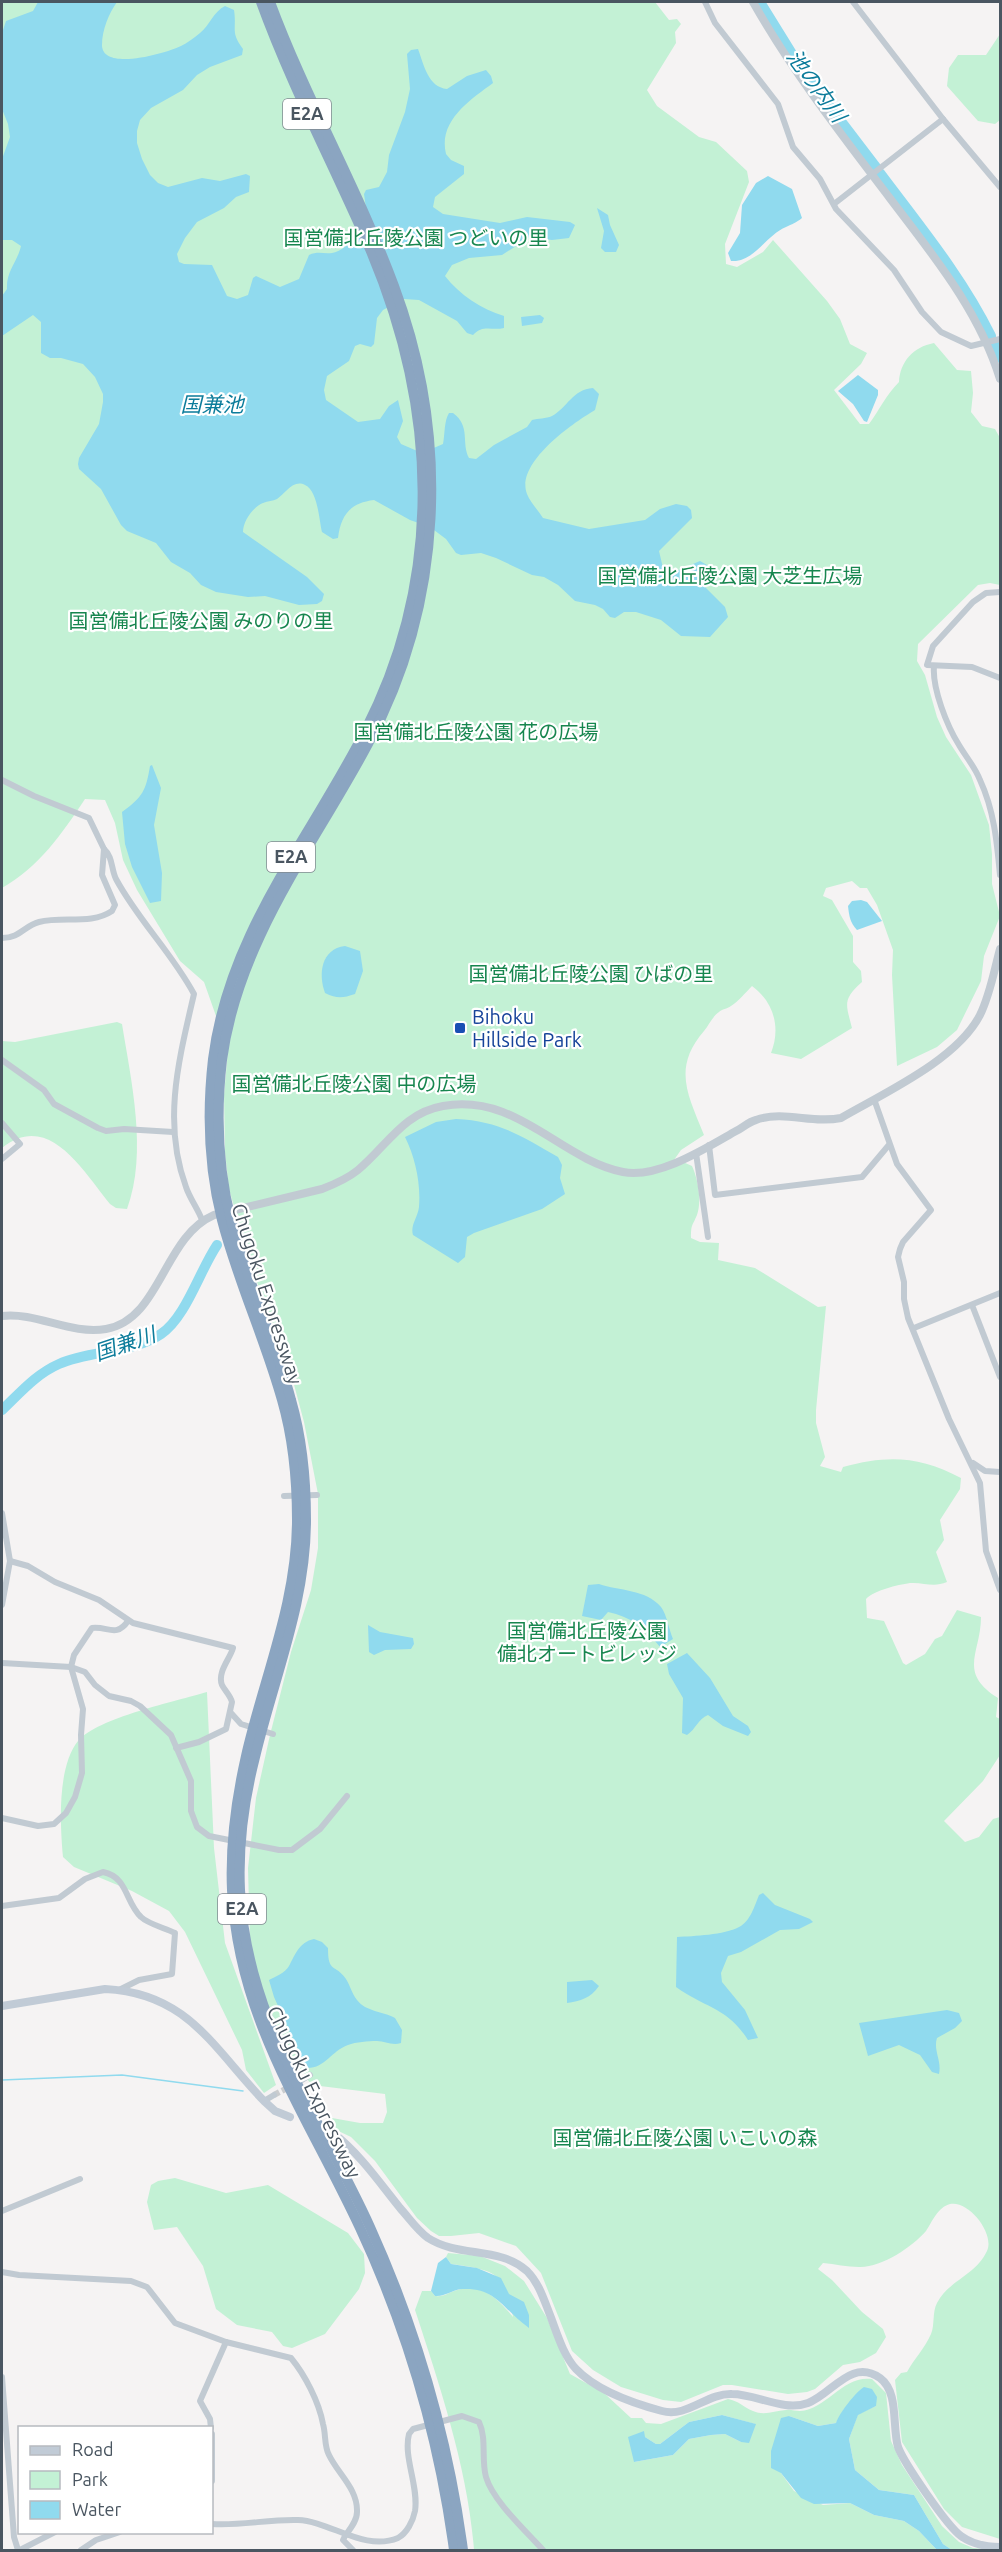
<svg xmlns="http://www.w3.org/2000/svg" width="1002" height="2552" viewBox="0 0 1002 2552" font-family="Ubuntu,'Noto Sans JP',sans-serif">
<rect width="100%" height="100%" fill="#f5f3f3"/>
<!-- green -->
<g fill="#c3f1d5" fill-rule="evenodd">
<path d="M 2,2 L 655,2 L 669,20 L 677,19 L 681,24 L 675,32 L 676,43 L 647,90 L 657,106 L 699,137 L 716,142 L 747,171 L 749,182 L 725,244 L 726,264 L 737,267 L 763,252 L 773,240 L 827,301 L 840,319 L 850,344 L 867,353 L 861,364 L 834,390 L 860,424 L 869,424 C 880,409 886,395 899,382 C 900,362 913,347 934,343 L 957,370 L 971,371 L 973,393 L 971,412 L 982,426 L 995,429 L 1000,438 L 1000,585 L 990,583 L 978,585 L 918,644 L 917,661 L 925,675 L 937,717 L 946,737 L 971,775 L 989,825 L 992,854 L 992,884 L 1000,916 L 984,956 L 981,981 L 957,1030 L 937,1047 L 897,1066 L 892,975 L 893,950 L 877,905 L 867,888 L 860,888 L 852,881 L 826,888 L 823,896 L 832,900 L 853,936 L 853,962 L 861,971 L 862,982 C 842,1000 846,1004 852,1028 L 801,1059 L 771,1053 C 781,1028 774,1002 752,986 C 745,993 739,1001 731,1006 C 727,1009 722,1009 719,1012 C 712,1017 709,1025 704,1031 C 672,1068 688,1095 704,1135 L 681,1150 L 669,1167 L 683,1162 L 692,1166 C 698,1179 702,1201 697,1215 C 692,1227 691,1224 691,1238 L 700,1242 L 719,1243 L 718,1260 L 755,1268 L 818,1307 L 826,1306 L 816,1410 L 816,1423 L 825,1457 L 820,1466 L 841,1472 L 843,1467 C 888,1455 919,1456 961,1478 L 960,1489 L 940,1520 L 944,1540 L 936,1552 L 947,1582 C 933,1588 924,1582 910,1583 C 897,1585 875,1590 866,1599 L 867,1618 L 884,1621 L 903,1663 L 906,1665 L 925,1654 L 935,1639 L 942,1636 L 957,1610 L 981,1617 C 981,1653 957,1672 998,1698 L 996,1717 L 1000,1719 L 1000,1755 L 983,1781 L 944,1821 L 965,1842 L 979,1837 L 993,1819 L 1000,1817 L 1000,2539 L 962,2527 L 944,2509 L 902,2442 L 895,2380 L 901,2373 L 907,2372 C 914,2359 925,2348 931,2334 C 935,2325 932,2312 937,2303 C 949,2280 975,2276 987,2251 C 995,2234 969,2200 950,2204 C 938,2207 932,2222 926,2231 C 912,2247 881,2268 859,2267 C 847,2267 835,2264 823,2263 L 818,2269 L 832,2280 L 862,2312 L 883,2329 L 886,2337 L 876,2353 L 860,2362 L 843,2365 L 815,2389 L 807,2392 L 788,2394 L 732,2385 L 723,2385 L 681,2402 L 663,2400 L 621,2387 L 593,2370 L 572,2351 L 541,2273 L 516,2246 L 479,2233 L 451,2236 L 439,2236 L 431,2231 L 417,2218 L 375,2161 L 351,2137 L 330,2127 L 332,2118 L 360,2123 L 383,2123 L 387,2112 L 385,2094 L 312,2085 L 307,2079 L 306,2074 L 299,2072 L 270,2012 L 254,1966 L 250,1942 L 248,1868 L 256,1798 L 270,1735 L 291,1652 L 311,1590 L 318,1548 L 318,1494 L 304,1422 L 289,1366 L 252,1269 L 229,1189 L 225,1152 L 224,1095 L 228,1050 L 204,982 L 180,961 L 137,890 L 123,860 L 115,823 L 105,800 L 85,799 C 62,834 38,868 2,888 Z"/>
<path d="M 1000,34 L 1000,120 L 995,124 L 978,121 L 947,86 L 949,68 L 958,55 L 986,55 Z"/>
<path d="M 117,1022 L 122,1024 C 131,1080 148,1153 127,1209 L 116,1208 L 110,1204 C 83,1171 49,1110 2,1148 L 2,1041 L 15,1042 Z"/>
<path d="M 207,1692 L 214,1848 L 225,1943 L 276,2085 L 264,2093 L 246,2070 L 242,2050 L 185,1932 L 169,1911 L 132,1891 L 74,1867 L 63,1857 C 60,1825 57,1767 78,1741 C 97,1718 177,1701 207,1692 Z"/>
<path d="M 175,2178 L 226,2193 L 268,2185 L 348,2233 L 364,2254 L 365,2273 L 359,2289 L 325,2334 L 292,2348 L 283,2346 L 272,2332 L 237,2325 L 216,2309 L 203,2266 L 177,2227 L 154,2230 L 147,2202 L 151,2185 L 158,2181 Z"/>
<path d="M 448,2253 L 480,2256 L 505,2266 L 524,2281 L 547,2318 L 570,2374 L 604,2393 L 631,2418 L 642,2418 L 646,2423 L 661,2424 L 728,2399 C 739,2401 743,2407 753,2411 C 764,2416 774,2411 786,2410 C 790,2409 795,2411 800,2411 C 827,2409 843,2375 872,2379 L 886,2393 L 891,2441 L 902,2465 L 942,2526 L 959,2542 L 973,2548 L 999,2550 L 952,2550 L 943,2544 L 914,2495 L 879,2490 L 855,2470 L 849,2439 L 858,2414 L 876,2406 L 859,2393 L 844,2409 L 836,2423 L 818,2426 L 789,2416 L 781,2473 L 794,2491 L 823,2505 L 850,2503 L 874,2515 L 904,2521 L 919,2531 L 937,2550 L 474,2550 C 468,2470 440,2386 415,2310 L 422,2291 L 431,2291 L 435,2296 C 444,2297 448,2293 457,2290 C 483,2283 498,2299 513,2317 C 506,2272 494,2270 451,2264 L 446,2257 ZM 722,2415 L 755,2424 L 741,2442 L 725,2434 L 711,2435 L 689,2439 L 673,2455 L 634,2462 L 645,2437 L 656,2444 L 660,2444 L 689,2422 Z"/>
</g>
<!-- water -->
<g fill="#90daee">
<path d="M 38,2 L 117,2 C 109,13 102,30 102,45 C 102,72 167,53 181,46 C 187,43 194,38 200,33 C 210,25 213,12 225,6 L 234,10 C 237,29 230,32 243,49 L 242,55 L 210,67 L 197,75 L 183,90 L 151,108 L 140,120 L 137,131 L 137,143 L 142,159 L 150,175 L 158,183 L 168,187 L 202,178 L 220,181 L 246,174 L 250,176 L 249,192 L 236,197 L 224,208 L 197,222 L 185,238 L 177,254 L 179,262 L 184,264 L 212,265 L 227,296 L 237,299 L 248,295 L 253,278 L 256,276 L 280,287 L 299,279 L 309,255 C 318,251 323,254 332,253 C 350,250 358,229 367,215 L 364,194 L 366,190 L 379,187 L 387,172 L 389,155 L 405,112 L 410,89 L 407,54 L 411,50 L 418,49 C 424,65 428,87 447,89 L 467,76 L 486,70 L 491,76 L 493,83 C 470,100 438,121 446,154 L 451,160 L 464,166 L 464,174 L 435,197 L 433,207 L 443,214 L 500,223 L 527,217 L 570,222 L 575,225 L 569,238 L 552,240 L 530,237 L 502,255 L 469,258 L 452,265 L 445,276 C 460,295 481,309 504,316 L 504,328 C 492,331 483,324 473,335 L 467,333 L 457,321 L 419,300 L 404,299 L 383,310 L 377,318 L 374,344 L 371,347 L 360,344 L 355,346 L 349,361 L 327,376 L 324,390 L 326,400 L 358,422 L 380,419 L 389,406 L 398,400 L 403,421 L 397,437 L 401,444 L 422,453 L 443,444 C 445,434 444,421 449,413 L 453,413 C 471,426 461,443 469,458 L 476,459 L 494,445 L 527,427 L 532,420 C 538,418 546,419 552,416 C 567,408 573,389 593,388 L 599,394 L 595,410 C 573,423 515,463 527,494 C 530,502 538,510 543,518 L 589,529 L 645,520 L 660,509 L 676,504 L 687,506 L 691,510 L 692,518 L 659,551 L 663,568 L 674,572 L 700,561 L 707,565 L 702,577 L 703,585 L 725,607 L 728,617 L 710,637 L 681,636 L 661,620 L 636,612 L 624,612 L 615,618 L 610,617 L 603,609 L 595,605 L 575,601 L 558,585 L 544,577 L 532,575 L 496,558 L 481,553 L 461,555 L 456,553 L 446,539 L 430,527 L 410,520 L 374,500 C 350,503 341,515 338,538 L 333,539 L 322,532 C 319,520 318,491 305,485 C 293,479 285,494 277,499 C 273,501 268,501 263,503 C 253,507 243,521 243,532 L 307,577 L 324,594 L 322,601 L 317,604 L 299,605 L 265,596 L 248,597 L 216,592 L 201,585 L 190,573 L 171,562 L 156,543 L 127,531 L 121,525 L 101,489 L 79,469 L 78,464 L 79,458 L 99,424 L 103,402 L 103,394 L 95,377 L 83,364 L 61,358 L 50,358 L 41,353 L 41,322 L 33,315 L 2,336 L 2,296 L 7,289 C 6,271 17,263 21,246 L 12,240 L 2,240 L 2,159 L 10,137 L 8,124 L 2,109 L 2,33 L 6,21 L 33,11 Z"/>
<path d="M 768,176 L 792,189 L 802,218 C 796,223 792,224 786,227 C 766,235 754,263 731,261 L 728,253 L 740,233 L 742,205 L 756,183 Z"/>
<path d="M 597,208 L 608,215 L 610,225 L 619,245 L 616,252 L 605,252 L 601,248 L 604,231 Z"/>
<path d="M 540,315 L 544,318 L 542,323 L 522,326 L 521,317 Z"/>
<path d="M 858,375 L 878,390 L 878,395 L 867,422 L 864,421 L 853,404 L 838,391 Z"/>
<path d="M 152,765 L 161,788 L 154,825 L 162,873 L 161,901 L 150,903 L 132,867 L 125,844 L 122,812 C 143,797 146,790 150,766 Z"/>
<path d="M 861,900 L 867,902 L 882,921 L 857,930 C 850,923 849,915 848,906 L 852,901 Z"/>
<path d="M 345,946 L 360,951 L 363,971 L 355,994 C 343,998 337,999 325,993 C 318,974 321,949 345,946 Z"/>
<path d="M 456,1119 C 500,1121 521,1136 558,1157 L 562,1165 L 560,1178 L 565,1194 L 542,1209 L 474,1233 L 467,1237 L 465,1257 L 458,1263 L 413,1235 C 410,1225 418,1217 419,1207 C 421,1183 415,1157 405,1137 L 436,1122 Z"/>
<path d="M 599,1584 C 619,1591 646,1589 661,1607 C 667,1615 669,1630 673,1639 L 660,1647 C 646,1629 630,1616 608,1612 L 601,1620 L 582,1616 L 588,1585 Z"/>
<path d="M 368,1625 L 380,1632 L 413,1638 L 414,1644 L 411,1649 L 385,1650 L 374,1655 L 369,1652 Z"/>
<path d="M 687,1653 L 710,1678 L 733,1716 L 748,1726 L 751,1732 L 748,1736 L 723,1726 L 708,1715 C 698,1719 696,1729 687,1735 L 682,1733 L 683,1698 L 669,1674 L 667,1664 Z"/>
<path d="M 763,1893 L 775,1905 L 810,1919 L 813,1922 L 799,1929 L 780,1930 L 741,1952 L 728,1956 L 721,1973 L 722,1982 L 745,2010 L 758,2038 L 748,2040 C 727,2007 705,2008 676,1987 L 677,1937 C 694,1936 724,1935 739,1927 C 750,1922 755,1905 759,1895 Z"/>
<path d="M 314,1939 L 322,1942 L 328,1948 C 328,1974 335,1963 346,1979 C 350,1985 352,1994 357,2000 C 366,2012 383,2011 395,2018 L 402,2030 L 401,2043 C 392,2046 385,2041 377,2041 C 368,2041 356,2042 348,2045 C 331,2051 325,2069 306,2068 L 274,1997 L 269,1980 C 275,1977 285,1973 289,1966 C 295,1955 299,1942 314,1939 Z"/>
<path d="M 592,1980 L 599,1986 C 591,1998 580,2001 567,2003 L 567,1982 Z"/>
<path d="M 947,2010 L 959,2013 L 962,2021 L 955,2028 L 937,2038 C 933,2050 942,2061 939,2074 L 932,2072 L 920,2055 L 899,2045 L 868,2056 L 859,2023 Z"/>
<path d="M 446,2257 L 451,2264 L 477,2268 L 501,2278 L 509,2294 L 524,2302 L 529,2315 L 529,2328 C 503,2310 497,2287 462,2289 C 451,2290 445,2297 435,2296 L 431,2291 L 438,2263 Z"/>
<path d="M 864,2387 L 872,2389 L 877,2397 L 876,2406 L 858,2415 L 849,2439 L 855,2470 L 879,2490 L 914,2495 L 943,2544 L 952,2550 L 937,2550 L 919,2531 L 904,2521 L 874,2515 L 850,2503 L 814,2504 L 801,2498 L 781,2473 L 771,2468 L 771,2451 L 781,2418 L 789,2416 L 818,2426 L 836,2423 C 840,2412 855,2393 864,2387 Z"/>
<path d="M 722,2415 L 756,2424 L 749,2443 L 741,2442 L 725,2434 L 711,2435 L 689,2439 L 673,2455 L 634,2462 L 628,2437 L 644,2431 L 645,2437 L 656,2444 L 660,2444 L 689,2422 Z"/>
</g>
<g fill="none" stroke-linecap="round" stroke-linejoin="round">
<!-- stream -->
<path stroke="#90daee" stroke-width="1.5" d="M 2,2080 L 122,2075 L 243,2091"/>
<!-- river -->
<g stroke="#90daee" stroke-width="10">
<path d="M 760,2 L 802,70 L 876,167"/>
<path d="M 880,173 C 919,225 962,277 991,336"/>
<path d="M 994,342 L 1000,358"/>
<path d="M 2,1410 C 20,1393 36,1374 59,1364 C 90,1350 131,1354 161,1334 C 186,1317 199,1272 217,1245"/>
</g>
<!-- minor-tunnel -->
<path stroke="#caccce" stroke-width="6" stroke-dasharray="6 3" stroke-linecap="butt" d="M 274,2095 L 291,2086"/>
<!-- minor -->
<g stroke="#c1cad2" stroke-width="6">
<path d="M 705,2 L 715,23 L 778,104 L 793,147 L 820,179 L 836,209 L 894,270 L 922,312 L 941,332 L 971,346 L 1000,339"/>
<path d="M 853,2 L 943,119 L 1000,187"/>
<path d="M 834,204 L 943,119"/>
<path d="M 1000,592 L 986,593 L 973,602 L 933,646 L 927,665 L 972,667 L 1000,678"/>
<path d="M 934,666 C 932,688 947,726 959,745 C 966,757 975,767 980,780 C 994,810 997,842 1000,875"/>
<path d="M 2,780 L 34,796 L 89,818 L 104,849"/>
<path d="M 2,938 C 20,938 24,926 39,922 C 63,916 91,925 112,911 L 115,905 L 102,875 L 104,849 C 113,857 111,869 116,879 C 138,920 172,953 194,994 C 179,1059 162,1122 186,1187 C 190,1199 198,1209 202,1220"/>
<path d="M 2,1060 L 44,1090 L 54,1104 L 98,1128 L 106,1131 L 124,1129 L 173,1132"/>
<path d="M 874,1099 L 897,1164 L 931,1210 L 903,1242 L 900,1249 L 898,1257 L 904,1282 L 904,1299 L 908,1318 L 949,1419 L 980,1483 L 986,1551 L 1000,1590"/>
<path d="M 2,1123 L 20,1144 L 2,1159"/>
<path d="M 709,1145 L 715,1195 L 862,1177 L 888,1146"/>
<path d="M 696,1153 L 708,1237"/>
<path d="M 972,1305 L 1000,1377"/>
<path d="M 914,1328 L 1000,1293"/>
<path d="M 973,1463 L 985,1471 L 1000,1472"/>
<path d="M 284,1496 L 317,1495"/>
<path d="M 2,1513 L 10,1561 L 2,1605"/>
<path d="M 10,1561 L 28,1566 L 55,1582 L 99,1600 L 133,1623 L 233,1648 C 230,1659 217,1672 222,1685 C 225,1691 230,1695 232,1702 L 226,1729 L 199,1742 L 176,1748"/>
<path d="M 2,1663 L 71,1667 L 85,1672 L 95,1685 L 109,1696 L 131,1701 L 140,1706 L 171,1735 L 191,1781 L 191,1811 L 197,1827 L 209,1836 L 279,1850 L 292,1850 L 320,1829 L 347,1796"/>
<path d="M 231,1713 L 241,1724 L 273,1734"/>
<path d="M 2,1818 L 38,1826 L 54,1824 L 66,1813 L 75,1797 L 82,1773 L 81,1735 L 83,1709 L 71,1667 L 74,1655 L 92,1628 C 108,1626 116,1638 128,1621"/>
<path d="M 2,1906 L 59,1898 L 85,1879 L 103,1872 C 128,1877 125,1902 141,1917 C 148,1924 165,1928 175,1933 L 172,1974 L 139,1980 L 119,1990"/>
<path d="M 302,2080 L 310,2075"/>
<path d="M 264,2101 L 274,2095"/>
<path d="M 2,2211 L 80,2179"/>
<path d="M 2,2272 L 19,2275 L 131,2281 L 147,2287 L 175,2323 L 226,2342 L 291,2358 C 305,2375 319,2402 323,2424 C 326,2434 324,2446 329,2455 C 338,2474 358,2489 357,2512 C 357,2521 350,2529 345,2536"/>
<path d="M 2,2377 L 14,2537 L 18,2550"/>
<path d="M 211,2428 L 210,2419 L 200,2401 L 226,2342"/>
<path d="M 212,2434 L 212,2481"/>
<path d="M 212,2524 C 241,2526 269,2519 298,2520 C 330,2521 364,2552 398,2538 C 407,2533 413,2521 415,2511 C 419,2487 403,2457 409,2434 L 413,2429 L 462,2416 L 479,2422 C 487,2439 481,2459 486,2477 C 493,2501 526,2531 543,2550"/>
<path d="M 345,2536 L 343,2540 L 353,2550"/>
<path d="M 20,2550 L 55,2532"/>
<path d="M 81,2550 L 96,2540 L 120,2532"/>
</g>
<!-- tertiary -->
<g stroke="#c1cad2" stroke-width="8">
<path d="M 753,2 C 792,71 841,134 889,197 C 932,254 979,310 1000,379"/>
<path d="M 2,1316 C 37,1312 70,1335 106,1329 C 161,1319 163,1237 214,1215 L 322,1189 C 335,1184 347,1179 358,1170 C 387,1146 403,1113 443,1106 C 518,1093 559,1159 623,1172 C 658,1179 706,1148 736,1131 C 743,1128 748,1122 756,1120 C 784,1110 812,1124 841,1118 C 884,1093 957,1060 980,1015 C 990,995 994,971 1000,949"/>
</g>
<!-- secondary -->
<g stroke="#c1cbd6" stroke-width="8">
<path d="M 2,2006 L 105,1989 C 188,1993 213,2048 264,2101 L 275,2111 L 290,2117"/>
<path d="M 333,2133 C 360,2154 379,2182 400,2208 C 409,2218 417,2230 428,2238 C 459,2258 499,2246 527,2271 C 539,2283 544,2300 550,2315 C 557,2333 563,2355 576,2369 C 597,2391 632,2403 662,2411 C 687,2418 707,2393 732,2394 C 756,2394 784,2412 808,2403 C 832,2394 851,2358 880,2378 C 899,2392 892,2426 898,2447 C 904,2463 947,2526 961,2536 C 972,2544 988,2547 1000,2547"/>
</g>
<!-- motorway -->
<g stroke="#8ba5c1" stroke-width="10">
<path d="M 261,2 C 292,87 334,166 370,249 C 437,407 445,575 365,731 C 309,841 229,932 213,1059 C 207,1112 209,1169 222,1220 C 238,1282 265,1339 282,1400 C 293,1438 297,1480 297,1520 C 297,1603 264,1677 246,1756 C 236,1800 230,1845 232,1890 C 238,2020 307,2114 360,2228 C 408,2331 439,2438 454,2550"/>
<path d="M 270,2 C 306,99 358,189 394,286 C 450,436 444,602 368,744 C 313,847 238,940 222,1060 C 216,1112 218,1169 231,1220 C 247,1282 275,1339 291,1400 C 302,1438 306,1480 306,1520 C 306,1603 274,1677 255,1757 C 244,1800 238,1846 240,1890 C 246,2019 319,2115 370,2227 C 417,2331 448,2438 463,2550"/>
</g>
</g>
<!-- markers -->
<rect fill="#1a4fb4" stroke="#fff" stroke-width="2" x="454" y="1022" width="12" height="12" rx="3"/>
<g text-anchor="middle" stroke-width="4.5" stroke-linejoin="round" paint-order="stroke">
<!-- shield labels -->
<g fill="#fff" stroke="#808990" stroke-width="1.5">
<rect x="283" y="99" width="48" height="30" rx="4.5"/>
<rect x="267" y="842" width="48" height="30" rx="4.5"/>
<rect x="218" y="1894" width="48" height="30" rx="4.5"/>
</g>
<g font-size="18" font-weight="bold" fill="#4a5661">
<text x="307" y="120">E2A</text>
<text x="291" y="863">E2A</text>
<text x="242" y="1915">E2A</text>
</g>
<!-- park labels -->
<g font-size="20" fill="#17864f" stroke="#fff">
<text x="416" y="245">国営備北丘陵公園 つどいの里</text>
<text x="730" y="583">国営備北丘陵公園 大芝生広場</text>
<text x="201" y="628">国営備北丘陵公園 みのりの里</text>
<text x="476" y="739">国営備北丘陵公園 花の広場</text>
<text x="591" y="981">国営備北丘陵公園 ひばの里</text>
<text x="354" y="1091">国営備北丘陵公園 中の広場</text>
<text x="587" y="1638">国営備北丘陵公園<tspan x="587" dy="23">備北オートビレッジ</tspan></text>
<text x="685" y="2145">国営備北丘陵公園 いこいの森</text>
</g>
<!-- transit labels -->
<g font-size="20" fill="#164399" stroke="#fff" text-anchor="start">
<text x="472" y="1024">Bihoku<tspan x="472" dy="23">Hillside Park</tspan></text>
</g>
<!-- street labels -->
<g font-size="20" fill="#4a5661" stroke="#fff">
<text transform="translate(267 1294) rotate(72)" y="7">Chugoku Expressway</text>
<text transform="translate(314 2092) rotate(64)" y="7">Chugoku Expressway</text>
</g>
<!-- water labels -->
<g font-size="21" font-style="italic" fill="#0c7c9b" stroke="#fff">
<text transform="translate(816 86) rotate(54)" y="7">池の内川</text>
<text x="212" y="412">国兼池</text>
<text transform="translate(125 1344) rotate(-19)" y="7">国兼川</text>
</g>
</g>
<!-- border -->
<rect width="1002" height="2552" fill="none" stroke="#4a5661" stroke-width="6"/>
<!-- legend -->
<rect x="18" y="2426" width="195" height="108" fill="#ffffff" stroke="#b7bbc0" stroke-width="1.5"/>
<rect x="30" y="2446" width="30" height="9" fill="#c1cbd6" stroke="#b7bbc0" stroke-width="1.5"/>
<text x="72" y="2456" font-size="18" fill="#4a5661">Road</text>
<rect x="30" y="2471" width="30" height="18" fill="#c3f1d5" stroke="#b7bbc0" stroke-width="1.5"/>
<text x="72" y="2486" font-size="18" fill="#4a5661">Park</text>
<rect x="30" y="2501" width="30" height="18" fill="#90daee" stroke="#b7bbc0" stroke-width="1.5"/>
<text x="72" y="2516" font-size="18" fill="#4a5661">Water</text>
</svg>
